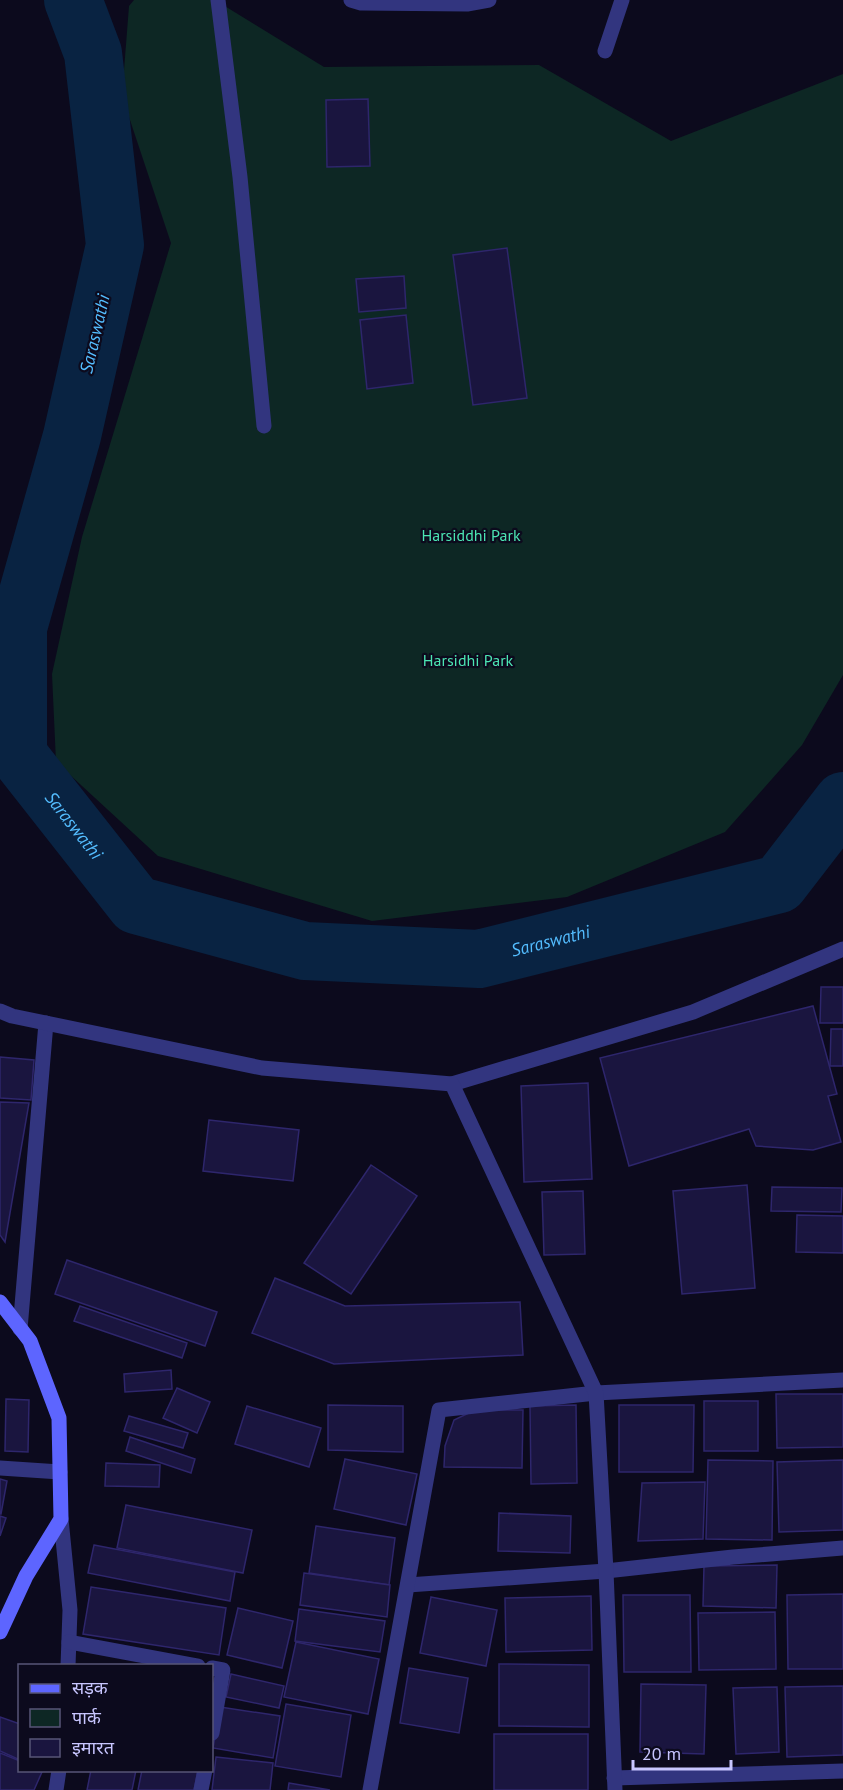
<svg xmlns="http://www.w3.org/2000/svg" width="843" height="1790" viewBox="0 0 843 1790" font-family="'PT Sans','Noto Sans Devanagari',sans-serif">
<rect width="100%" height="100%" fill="#0c0a1d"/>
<!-- green -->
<path fill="#0d2724" d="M 134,0 L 215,0 L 324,67 L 539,65 L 671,141 L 843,74 L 843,675 L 802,745 L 725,832 L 567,897 L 372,921 L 158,856 L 56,762 L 52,674 L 82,537 L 171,243 L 122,96 L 129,6 Z"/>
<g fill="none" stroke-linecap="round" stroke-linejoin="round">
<!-- river -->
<path stroke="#092342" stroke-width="58" id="s1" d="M 73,0 L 93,53 L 115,245 L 72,436 L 18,628 L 18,755 L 136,905 L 305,951 L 479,959 L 779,884 L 843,801"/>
</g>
<!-- building -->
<g fill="#1a153f" stroke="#2e266c" stroke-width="1.5">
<path d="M 368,99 L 370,166 L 327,167 L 326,100 Z"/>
<path d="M 507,248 L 527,398 L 473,405 L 453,255 Z"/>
<path d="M 404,276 L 406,308 L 359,312 L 356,279 Z"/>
<path d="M 406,315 L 413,383 L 367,389 L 360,320 Z"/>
<path d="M 821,987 L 843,987 L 843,1023 L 820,1023 Z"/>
<path d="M 813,1006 L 837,1094 L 828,1096 L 841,1142 L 813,1150 L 756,1146 L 749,1129 L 629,1166 L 600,1058 Z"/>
<path d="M 831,1029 L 843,1029 L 843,1066 L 830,1066 Z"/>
<path d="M 0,1057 L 34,1060 L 31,1100 L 0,1098 Z"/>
<path d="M 588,1083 L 592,1179 L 524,1182 L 521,1086 Z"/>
<path d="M 0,1102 L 29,1103 L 5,1242 L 0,1235 Z"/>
<path d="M 209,1120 L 299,1130 L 293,1181 L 203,1171 Z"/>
<path d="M 371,1165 L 417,1196 L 351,1294 L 304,1263 Z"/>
<path d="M 747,1185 L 755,1288 L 682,1294 L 673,1191 Z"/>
<path d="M 772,1187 L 842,1188 L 841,1212 L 771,1211 Z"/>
<path d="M 583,1191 L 585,1254 L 544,1255 L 542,1192 Z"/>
<path d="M 797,1215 L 843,1216 L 843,1253 L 796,1252 Z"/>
<path d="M 67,1260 L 217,1312 L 205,1346 L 55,1294 Z"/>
<path d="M 275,1278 L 345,1306 L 520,1302 L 523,1355 L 334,1364 L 252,1333 Z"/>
<path d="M 80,1306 L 187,1343 L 182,1358 L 74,1321 Z"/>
<path d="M 171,1370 L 172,1389 L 125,1392 L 124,1374 Z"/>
<path d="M 177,1388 L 210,1402 L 197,1433 L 163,1418 Z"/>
<path d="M 776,1394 L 843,1394 L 843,1447 L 777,1448 Z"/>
<path d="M 6,1399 L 29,1400 L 28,1452 L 5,1451 Z"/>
<rect x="704" y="1401" width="54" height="50"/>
<path d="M 328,1405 L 403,1406 L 403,1452 L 328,1450 Z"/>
<path d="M 576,1405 L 577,1483 L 531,1484 L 530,1406 Z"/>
<path d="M 619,1405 L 694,1405 L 693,1472 L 619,1472 Z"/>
<path d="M 247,1406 L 321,1428 L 309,1467 L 235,1444 Z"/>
<path d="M 475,1410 L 523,1410 L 522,1468 L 444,1467 L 445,1446 L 454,1420 Z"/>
<path d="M 129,1416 L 188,1433 L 183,1448 L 124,1431 Z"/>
<path d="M 130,1437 L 195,1459 L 191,1473 L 126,1451 Z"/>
<path d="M 345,1459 L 417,1474 L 406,1525 L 334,1509 Z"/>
<path d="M 708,1460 L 773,1461 L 772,1540 L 706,1539 Z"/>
<path d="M 843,1460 L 843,1530 L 779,1532 L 777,1462 Z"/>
<path d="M 106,1463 L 160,1465 L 159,1487 L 105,1486 Z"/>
<path d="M 0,1479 L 7,1481 L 1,1514 L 0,1514 Z"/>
<path d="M 705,1482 L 703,1539 L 638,1541 L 642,1483 Z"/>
<path d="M 126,1505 L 252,1530 L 243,1573 L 117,1548 Z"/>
<path d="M 499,1513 L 571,1516 L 570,1553 L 498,1551 Z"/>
<path d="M 0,1516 L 6,1518 L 0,1536 Z"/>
<path d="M 316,1526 L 395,1538 L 389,1585 L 309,1573 Z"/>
<path d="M 94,1545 L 235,1572 L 230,1601 L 88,1573 Z"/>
<path d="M 777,1565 L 776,1608 L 703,1606 L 704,1566 Z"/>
<path d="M 304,1573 L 390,1585 L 387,1617 L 300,1605 Z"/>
<path d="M 91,1587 L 226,1608 L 219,1655 L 83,1634 Z"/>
<path d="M 843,1594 L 843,1669 L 788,1669 L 787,1595 Z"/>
<path d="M 623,1595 L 690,1595 L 691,1672 L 624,1672 Z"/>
<path d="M 591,1596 L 592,1650 L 506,1652 L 505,1598 Z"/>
<path d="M 431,1597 L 497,1610 L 486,1666 L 420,1653 Z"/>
<path d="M 238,1608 L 293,1621 L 282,1668 L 227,1655 Z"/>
<path d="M 299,1609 L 385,1621 L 380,1652 L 295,1641 Z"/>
<path d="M 775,1612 L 776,1669 L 699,1670 L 698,1613 Z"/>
<path d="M 296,1642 L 379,1659 L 368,1714 L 284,1697 Z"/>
<path d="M 499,1664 L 589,1665 L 589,1727 L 499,1726 Z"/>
<path d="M 409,1668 L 468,1678 L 459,1733 L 400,1723 Z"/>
<path d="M 231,1674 L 284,1686 L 279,1708 L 226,1697 Z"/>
<path d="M 641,1684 L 706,1685 L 704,1754 L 640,1752 Z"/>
<path d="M 843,1686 L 843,1755 L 787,1757 L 785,1687 Z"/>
<path d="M 777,1687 L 779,1752 L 736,1754 L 733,1688 Z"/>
<path d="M 286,1704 L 351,1715 L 341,1777 L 275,1766 Z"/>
<path d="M 220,1707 L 280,1716 L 273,1758 L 213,1748 Z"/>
<path d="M 0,1717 L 20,1724 L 20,1760 L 0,1751 Z"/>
<rect x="494" y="1734" width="94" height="56"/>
<path d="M 0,1753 L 20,1761 L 20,1770 L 42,1772 L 34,1790 L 0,1790 Z"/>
<path d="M 216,1757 L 273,1763 L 270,1790 L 212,1790 Z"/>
<path d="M 91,1770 L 136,1770 L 132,1790 L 87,1790 Z"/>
<path d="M 142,1770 L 198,1770 L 194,1790 L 138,1790 Z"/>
<path d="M 289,1783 L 330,1790 L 288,1790 Z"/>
</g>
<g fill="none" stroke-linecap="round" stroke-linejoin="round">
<!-- service -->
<g stroke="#32357f" stroke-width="15">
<path d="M 218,0 L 240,177 L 264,426"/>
<path d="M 605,51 L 622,0"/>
</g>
<!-- minor -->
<g stroke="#32357f" stroke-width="15">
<path d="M 351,0 L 361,3 L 467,4 L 489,0"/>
<path d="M 452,1084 L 693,1012 L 843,949"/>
<path d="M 20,1329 L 46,1023"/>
<path d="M 0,1468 L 60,1472"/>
<path d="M 61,1519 L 70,1610 L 68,1666"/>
<path d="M 408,1585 L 606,1571 L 733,1557 L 843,1548"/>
<path d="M 69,1642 L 198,1666"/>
<path d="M 212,1668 L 223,1670 L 212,1733"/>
<path d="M 614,1778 L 843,1771"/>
<path d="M 56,1790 L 59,1770"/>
<path d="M 201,1790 L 205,1770"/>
<path d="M 370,1790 L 439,1410 L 596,1393 L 843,1380"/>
</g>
<!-- tertiary -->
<path stroke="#32357f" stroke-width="15" d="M 0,1011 L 12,1016 L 262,1068 L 452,1084 L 596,1393 L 606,1571 L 615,1790"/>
<!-- secondary -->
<path stroke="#5d65ff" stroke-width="15" d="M 0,1302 L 30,1341 L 59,1418 L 61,1519 L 26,1576 L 0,1632"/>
</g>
<g text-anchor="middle" stroke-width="4.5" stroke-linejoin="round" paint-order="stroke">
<!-- park labels -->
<g font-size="16" fill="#4ce5b3" stroke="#0c0a1d">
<text x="471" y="541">Harsiddhi Park</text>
<text x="468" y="666">Harsidhi Park</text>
</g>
<!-- water labels -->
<g font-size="18" font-style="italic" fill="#54bdff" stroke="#0c0a1d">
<text transform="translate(95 334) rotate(-77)" y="6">Saraswathi</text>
<text dy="6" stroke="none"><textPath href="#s1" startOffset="862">Saraswathi</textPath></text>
<text dy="6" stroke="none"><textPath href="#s1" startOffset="1386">Saraswathi</textPath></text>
</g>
</g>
<!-- legend -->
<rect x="18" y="1664" width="195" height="108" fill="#0c0a1d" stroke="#575577" stroke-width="1.5"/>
<rect x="30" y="1684" width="30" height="9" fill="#5d65ff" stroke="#575577" stroke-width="1.5"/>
<text x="72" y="1694" font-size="18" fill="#c8c6ff">सड़क</text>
<rect x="30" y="1709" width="30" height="18" fill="#0d2724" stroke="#575577" stroke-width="1.5"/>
<text x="72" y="1724" font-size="18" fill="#c8c6ff">पार्क</text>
<rect x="30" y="1739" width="30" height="18" fill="#1a153f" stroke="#575577" stroke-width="1.5"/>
<text x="72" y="1754" font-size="18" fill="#c8c6ff">इमारत</text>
<!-- scale -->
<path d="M633 1760v9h98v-9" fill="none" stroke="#c8c6ff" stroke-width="3"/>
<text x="642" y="1760" font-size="18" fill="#c8c6ff" stroke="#0c0a1d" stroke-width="4.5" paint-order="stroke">20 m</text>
</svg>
